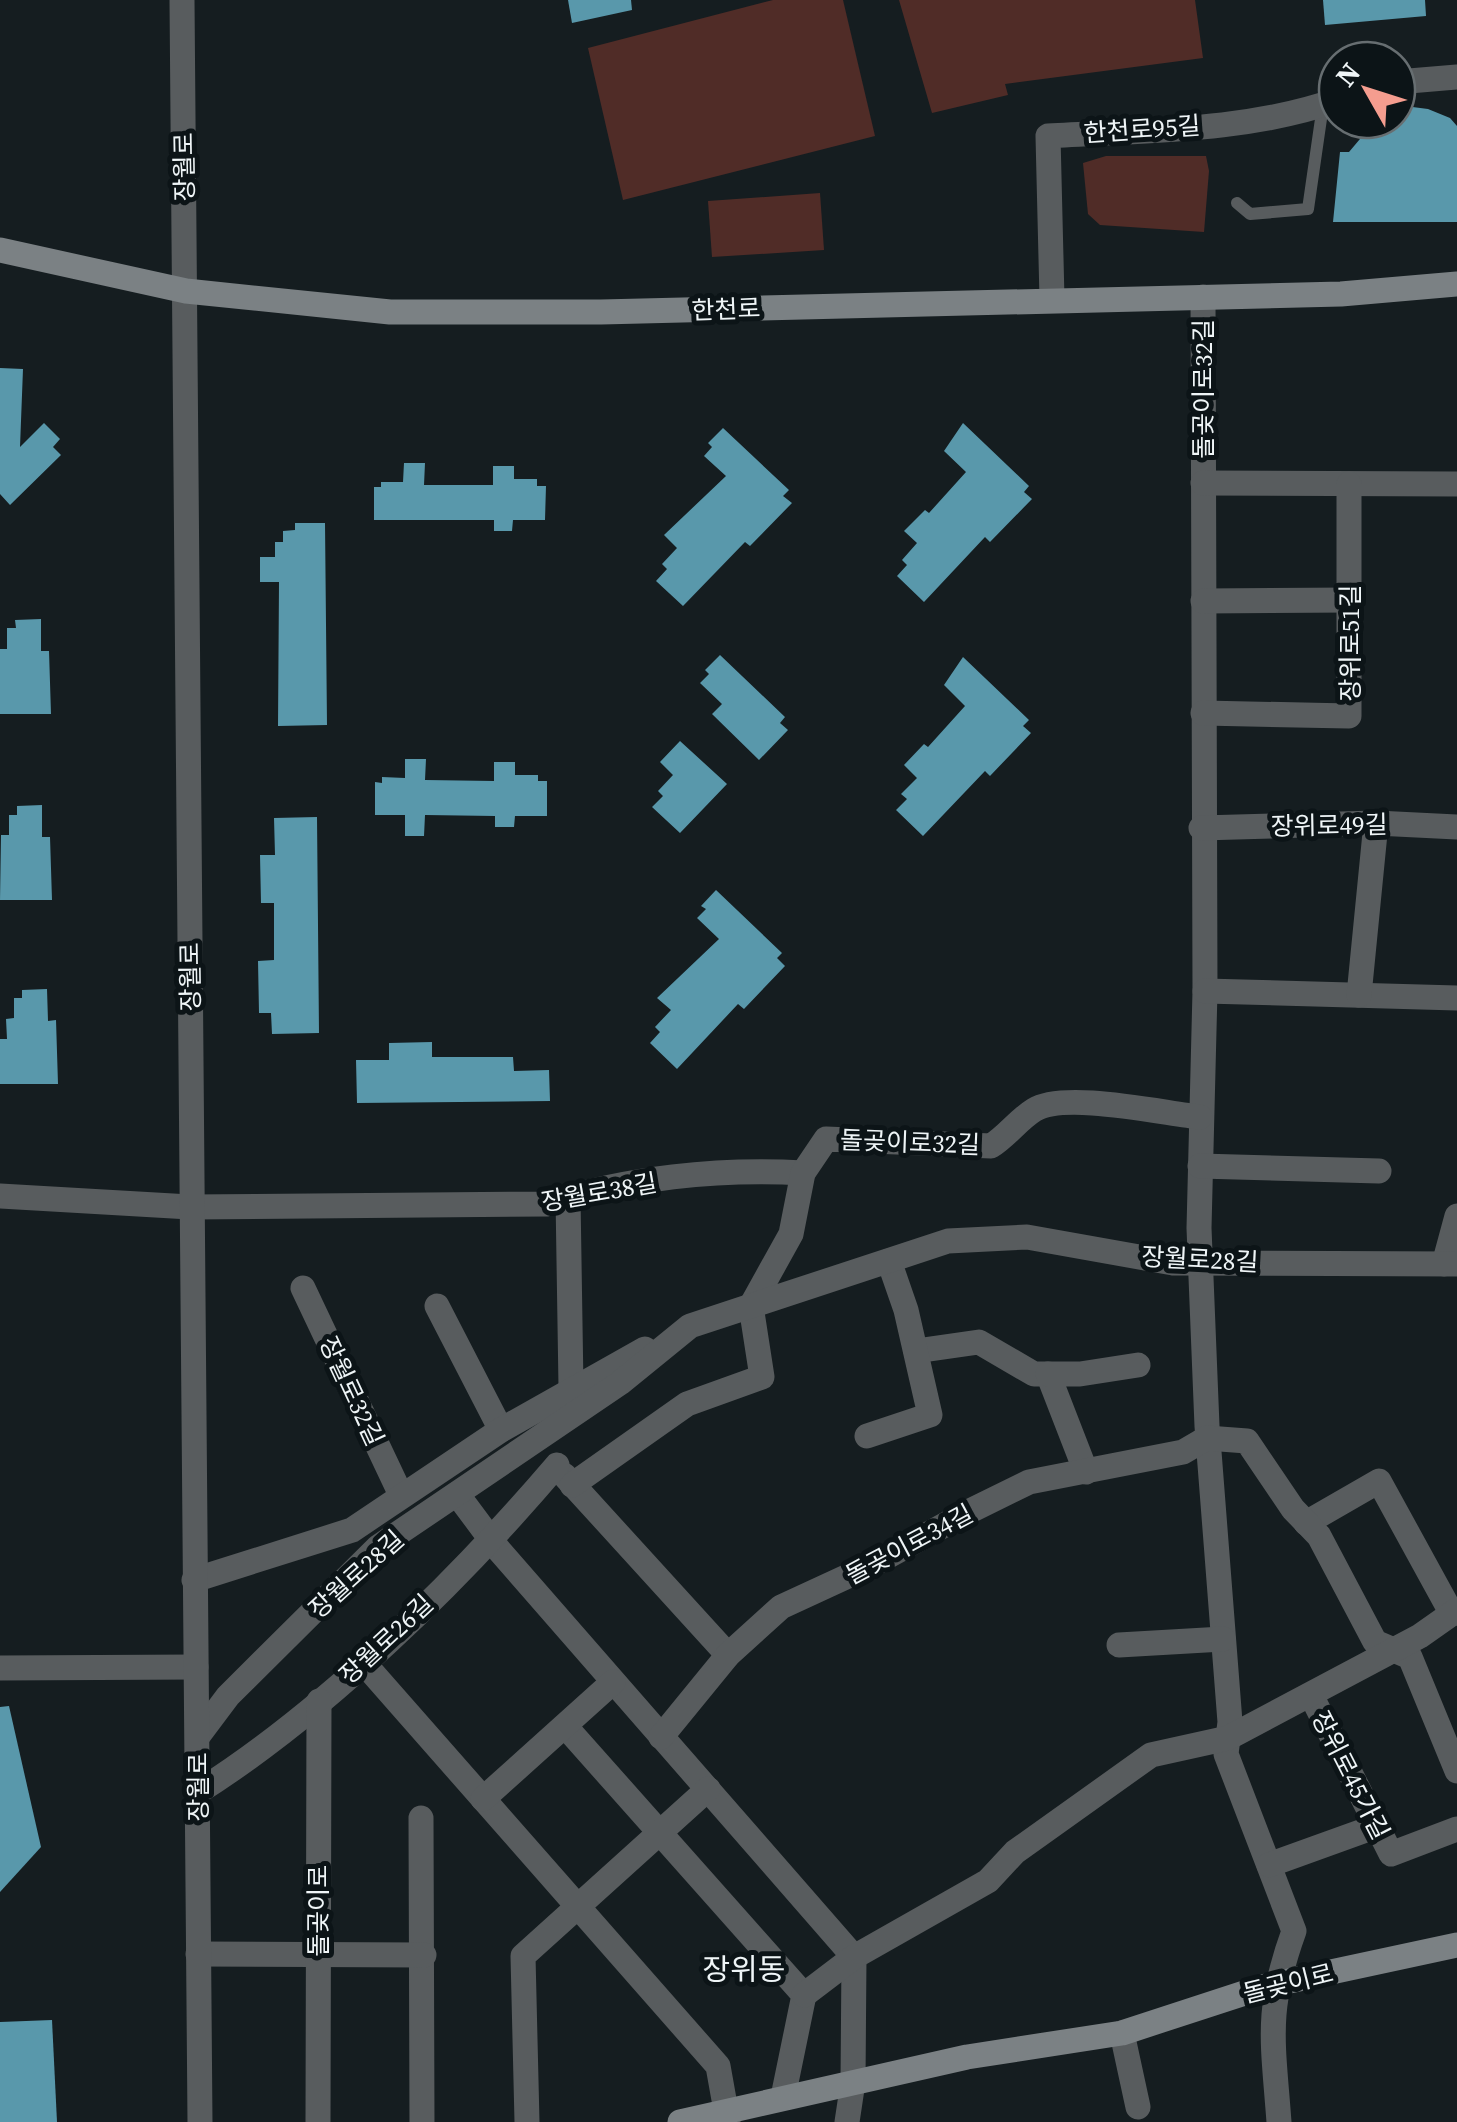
<svg xmlns="http://www.w3.org/2000/svg" width="1457" height="2122" viewBox="0 0 1457 2122" font-family="'Source Serif 4','Noto Sans KR',serif">
<rect width="100%" height="100%" fill="#151d20"/>
<!-- green -->
<g fill="#502c27">
<path d="M 773,0 L 843,0 L 875,136 L 623,200 L 588,48 Z"/>
<path d="M 899,0 L 1195,0 L 1203,58 L 1005,84 L 1008,95 L 932,113 Z"/>
<path d="M 1106,156 L 1206,156 L 1209,171 L 1204,232 L 1100,225 L 1088,214 L 1083,163 Z"/>
<path d="M 820,193 L 824,250 L 712,257 L 708,201 Z"/>
</g>
<!-- building -->
<g fill="#5998ab">
<path d="M 568,0 L 631,0 L 632,10 L 572,23 Z"/>
<path d="M 1323,0 L 1425,0 L 1426,16 L 1325,25 Z"/>
<path d="M 1397,105 L 1428,109 L 1450,118 L 1457,126 L 1457,222 L 1333,222 L 1340,152 L 1349,152 L 1376,120 L 1397,120 Z"/>
<path d="M 0,368 L 23,369 L 20,447 L 44,423 L 60,439 L 53,447 L 61,455 L 10,505 L 0,494 Z"/>
<path d="M 963,423 L 1029,486 L 1024,492 L 1032,499 L 990,542 L 985,537 L 924,602 L 897,576 L 907,565 L 902,560 L 917,543 L 904,531 L 925,510 L 929,513 L 966,472 L 944,451 Z"/>
<path d="M 723,428 L 789,490 L 783,496 L 792,503 L 750,546 L 745,542 L 683,606 L 656,581 L 667,569 L 662,564 L 677,548 L 664,535 L 726,476 L 704,456 L 712,447 L 708,443 Z"/>
<path d="M 404,463 L 425,463 L 424,485 L 493,485 L 493,466 L 514,466 L 514,479 L 537,479 L 537,486 L 546,486 L 545,520 L 513,520 L 512,531 L 494,531 L 494,520 L 374,520 L 374,487 L 381,487 L 381,482 L 403,482 Z"/>
<path d="M 295,523 L 325,523 L 327,725 L 278,726 L 279,582 L 260,582 L 260,557 L 275,557 L 275,542 L 283,542 L 283,531 L 295,530 Z"/>
<path d="M 41,619 L 41,651 L 49,651 L 51,714 L 0,714 L 0,649 L 7,649 L 7,628 L 16,628 L 15,620 Z"/>
<path d="M 720,655 L 785,717 L 780,723 L 788,730 L 759,760 L 712,714 L 722,704 L 700,683 L 709,674 L 705,670 Z"/>
<path d="M 963,657 L 1029,720 L 1023,726 L 1031,733 L 990,776 L 985,771 L 923,836 L 896,810 L 907,799 L 901,794 L 917,778 L 904,765 L 924,744 L 928,747 L 965,706 L 944,685 Z"/>
<path d="M 680,741 L 727,784 L 680,833 L 652,807 L 663,796 L 658,791 L 673,775 L 660,762 Z"/>
<path d="M 405,759 L 426,759 L 425,780 L 494,781 L 494,762 L 515,762 L 515,775 L 538,775 L 538,781 L 547,781 L 547,816 L 515,816 L 514,827 L 495,827 L 495,816 L 425,815 L 424,836 L 405,836 L 405,815 L 375,815 L 375,782 L 382,783 L 382,777 L 405,778 Z"/>
<path d="M 42,805 L 42,837 L 50,837 L 52,900 L 0,900 L 1,835 L 9,835 L 9,815 L 17,815 L 17,806 Z"/>
<path d="M 317,817 L 319,1033 L 272,1034 L 271,1013 L 259,1013 L 258,961 L 274,960 L 274,903 L 261,903 L 260,855 L 275,855 L 274,818 Z"/>
<path d="M 716,890 L 782,953 L 777,958 L 785,966 L 744,1009 L 738,1004 L 677,1069 L 650,1043 L 660,1032 L 655,1027 L 671,1010 L 657,998 L 719,939 L 697,918 L 706,909 L 701,906 Z"/>
<path d="M 47,989 L 48,1021 L 56,1020 L 58,1084 L 0,1084 L 0,1039 L 7,1039 L 6,1019 L 14,1018 L 14,998 L 22,998 L 22,990 Z"/>
<path d="M 432,1042 L 432,1057 L 513,1057 L 514,1071 L 549,1070 L 550,1101 L 357,1103 L 356,1060 L 389,1060 L 389,1043 Z"/>
<path d="M 9,1706 L 41,1847 L 0,1892 L 0,1707 Z"/>
<path d="M 52,2020 L 57,2122 L 0,2122 L 0,2022 Z"/>
</g>
<g fill="none" stroke-linecap="round" stroke-linejoin="round">
<!-- service -->
<path stroke="#585c5e" stroke-width="12" d="M 1237,203 L 1250,214 L 1308,209 L 1323,105"/>
<!-- minor -->
<g stroke="#585c5e" stroke-width="25">
<path d="M 1397,82 L 1457,77"/>
<path d="M 1203,297 L 1205,991 L 1199,1228 L 1207,1426 L 1230,1722 L 1226,1754 L 1294,1931 C 1265,2011 1273,2040 1279,2122"/>
<path d="M 1052,299 L 1048,136 C 1144,130 1246,132 1337,100"/>
<path d="M 1203,483 L 1457,484"/>
<path d="M 1203,601 L 1351,600"/>
<path d="M 1203,713 L 1349,716 L 1349,484"/>
<path d="M 1201,828 L 1376,823 L 1457,827"/>
<path d="M 1205,991 L 1457,998"/>
<path d="M 1359,995 L 1376,823"/>
<path d="M 1200,1166 L 1379,1171"/>
<path d="M 0,1196 L 190,1207 L 546,1204 C 626,1178 719,1168 803,1173"/>
<path d="M 568,1197 L 571,1387"/>
<path d="M 1444,1264 L 1457,1216"/>
<path d="M 303,1288 L 401,1495"/>
<path d="M 437,1306 L 501,1430"/>
<path d="M 916,1351 L 979,1342 L 1034,1374 L 1048,1374 L 1086,1472"/>
<path d="M 1048,1374 L 1080,1374 L 1138,1365"/>
<path d="M 867,1436 L 930,1415 L 906,1310 L 889,1261"/>
<path d="M 564,1475 L 728,1655"/>
<path d="M 572,1485 L 687,1404 L 762,1377 L 751,1306 L 791,1234 L 803,1173 L 826,1139 L 991,1146 C 1007,1136 1018,1120 1034,1110 C 1064,1091 1162,1113 1200,1117"/>
<path d="M 457,1494 L 498,1549 L 854,1957 L 853,2082 L 847,2122"/>
<path d="M 1306,1523 L 1379,1481 L 1452,1614"/>
<path d="M 194,1580 L 352,1530 L 501,1430 L 645,1349"/>
<path d="M 1119,1645 L 1223,1639"/>
<path d="M 362,1661 L 718,2066 L 728,2122"/>
<path d="M 0,1668 L 196,1667"/>
<path d="M 1311,1695 L 1391,1854 L 1457,1829"/>
<path d="M 565,1726 L 804,1995 L 783,2097"/>
<path d="M 198,1736 L 228,1696 L 378,1547 L 620,1383 L 690,1326 L 948,1241 L 1027,1237 L 1173,1263 L 1457,1264"/>
<path d="M 661,1737 L 728,1655 L 781,1607 L 872,1565 L 970,1511 L 1029,1482 L 1183,1452 L 1207,1438 L 1247,1441 L 1293,1509 L 1319,1536 L 1375,1642 L 1410,1657 L 1457,1771"/>
<path d="M 198,1792 C 326,1711 458,1581 557,1465"/>
<path d="M 483,1799 L 613,1682"/>
<path d="M 421,1818 L 422,2122"/>
<path d="M 1269,1865 L 1377,1826"/>
<path d="M 198,1954 L 424,1955"/>
<path d="M 804,1995 L 854,1957 L 988,1881 L 1015,1852 L 1151,1755 L 1228,1738 L 1420,1636 L 1457,1610"/>
<path d="M 1122,2033 L 1138,2107"/>
<path d="M 318,2122 L 319,1701"/>
<path d="M 527,2122 L 523,1956 L 708,1789"/>
</g>
<!-- tertiary -->
<path stroke="#585c5e" stroke-width="25" d="M 182,0 L 200,2122"/>
<!-- secondary -->
<g stroke="#7b8184" stroke-width="25">
<path d="M 0,250 L 186,291 L 390,312 L 601,312 L 1341,294 L 1457,284"/>
<path d="M 680,2122 L 967,2057 L 1122,2033 L 1266,1986 L 1457,1945"/>
</g>
</g>
<g text-anchor="middle" stroke-width="10" stroke-linejoin="round" paint-order="stroke">
<!-- street labels -->
<g font-size="25" fill="#eff5f7" stroke="#0c1417">
<text transform="translate(1142 129) rotate(-4)" y="9">한천로95길</text>
<text transform="translate(184 167) rotate(-91)" y="9">장월로</text>
<text transform="translate(726 309) rotate(-2)" y="9">한천로</text>
<text transform="translate(1203 389) rotate(-90)" y="9">돌곶이로32길</text>
<text transform="translate(1350 643) rotate(-90)" y="9">장위로51길</text>
<text transform="translate(1329 825) rotate(-1)" y="9">장위로49길</text>
<text transform="translate(190 977) rotate(-91)" y="9">장월로</text>
<text transform="translate(910 1142) rotate(2)" y="9">돌곶이로32길</text>
<text transform="translate(599 1192) rotate(-10)" y="9">장월로38길</text>
<text transform="translate(1200 1259) rotate(3)" y="9">장월로28길</text>
<text transform="translate(352 1391) rotate(65)" y="9">장월로32길</text>
<text transform="translate(909 1544) rotate(-28)" y="9">돌곶이로34길</text>
<text transform="translate(356 1574) rotate(-42)" y="9">장월로28길</text>
<text transform="translate(386 1639) rotate(-43)" y="9">장월로26길</text>
<text transform="translate(1351 1775) rotate(63)" y="9">장위로45가길</text>
<text transform="translate(198 1787) rotate(-90)" y="9">장월로</text>
<text transform="translate(318 1911) rotate(-90)" y="9">돌곶이로</text>
<text transform="translate(1288 1983) rotate(-14)" y="9">돌곶이로</text>
</g>
<!-- quarter labels -->
<g font-size="30" fill="#eff5f7" stroke="#0c1417">
<text x="744" y="1980">장위동</text>
</g>
</g>
<!-- north arrow -->
<g transform="translate(1367 90) rotate(309)"><circle r="48" fill="#0c1417" stroke="#676e71" stroke-width="2.5"/>
<path d="M0-8L18 38L0 25L-18 38Z" fill="#f59d8f"/>
<text y="-15" font-size="28" font-weight="bold" text-anchor="middle" fill="#eff5f7">N</text>
</g>
</svg>
